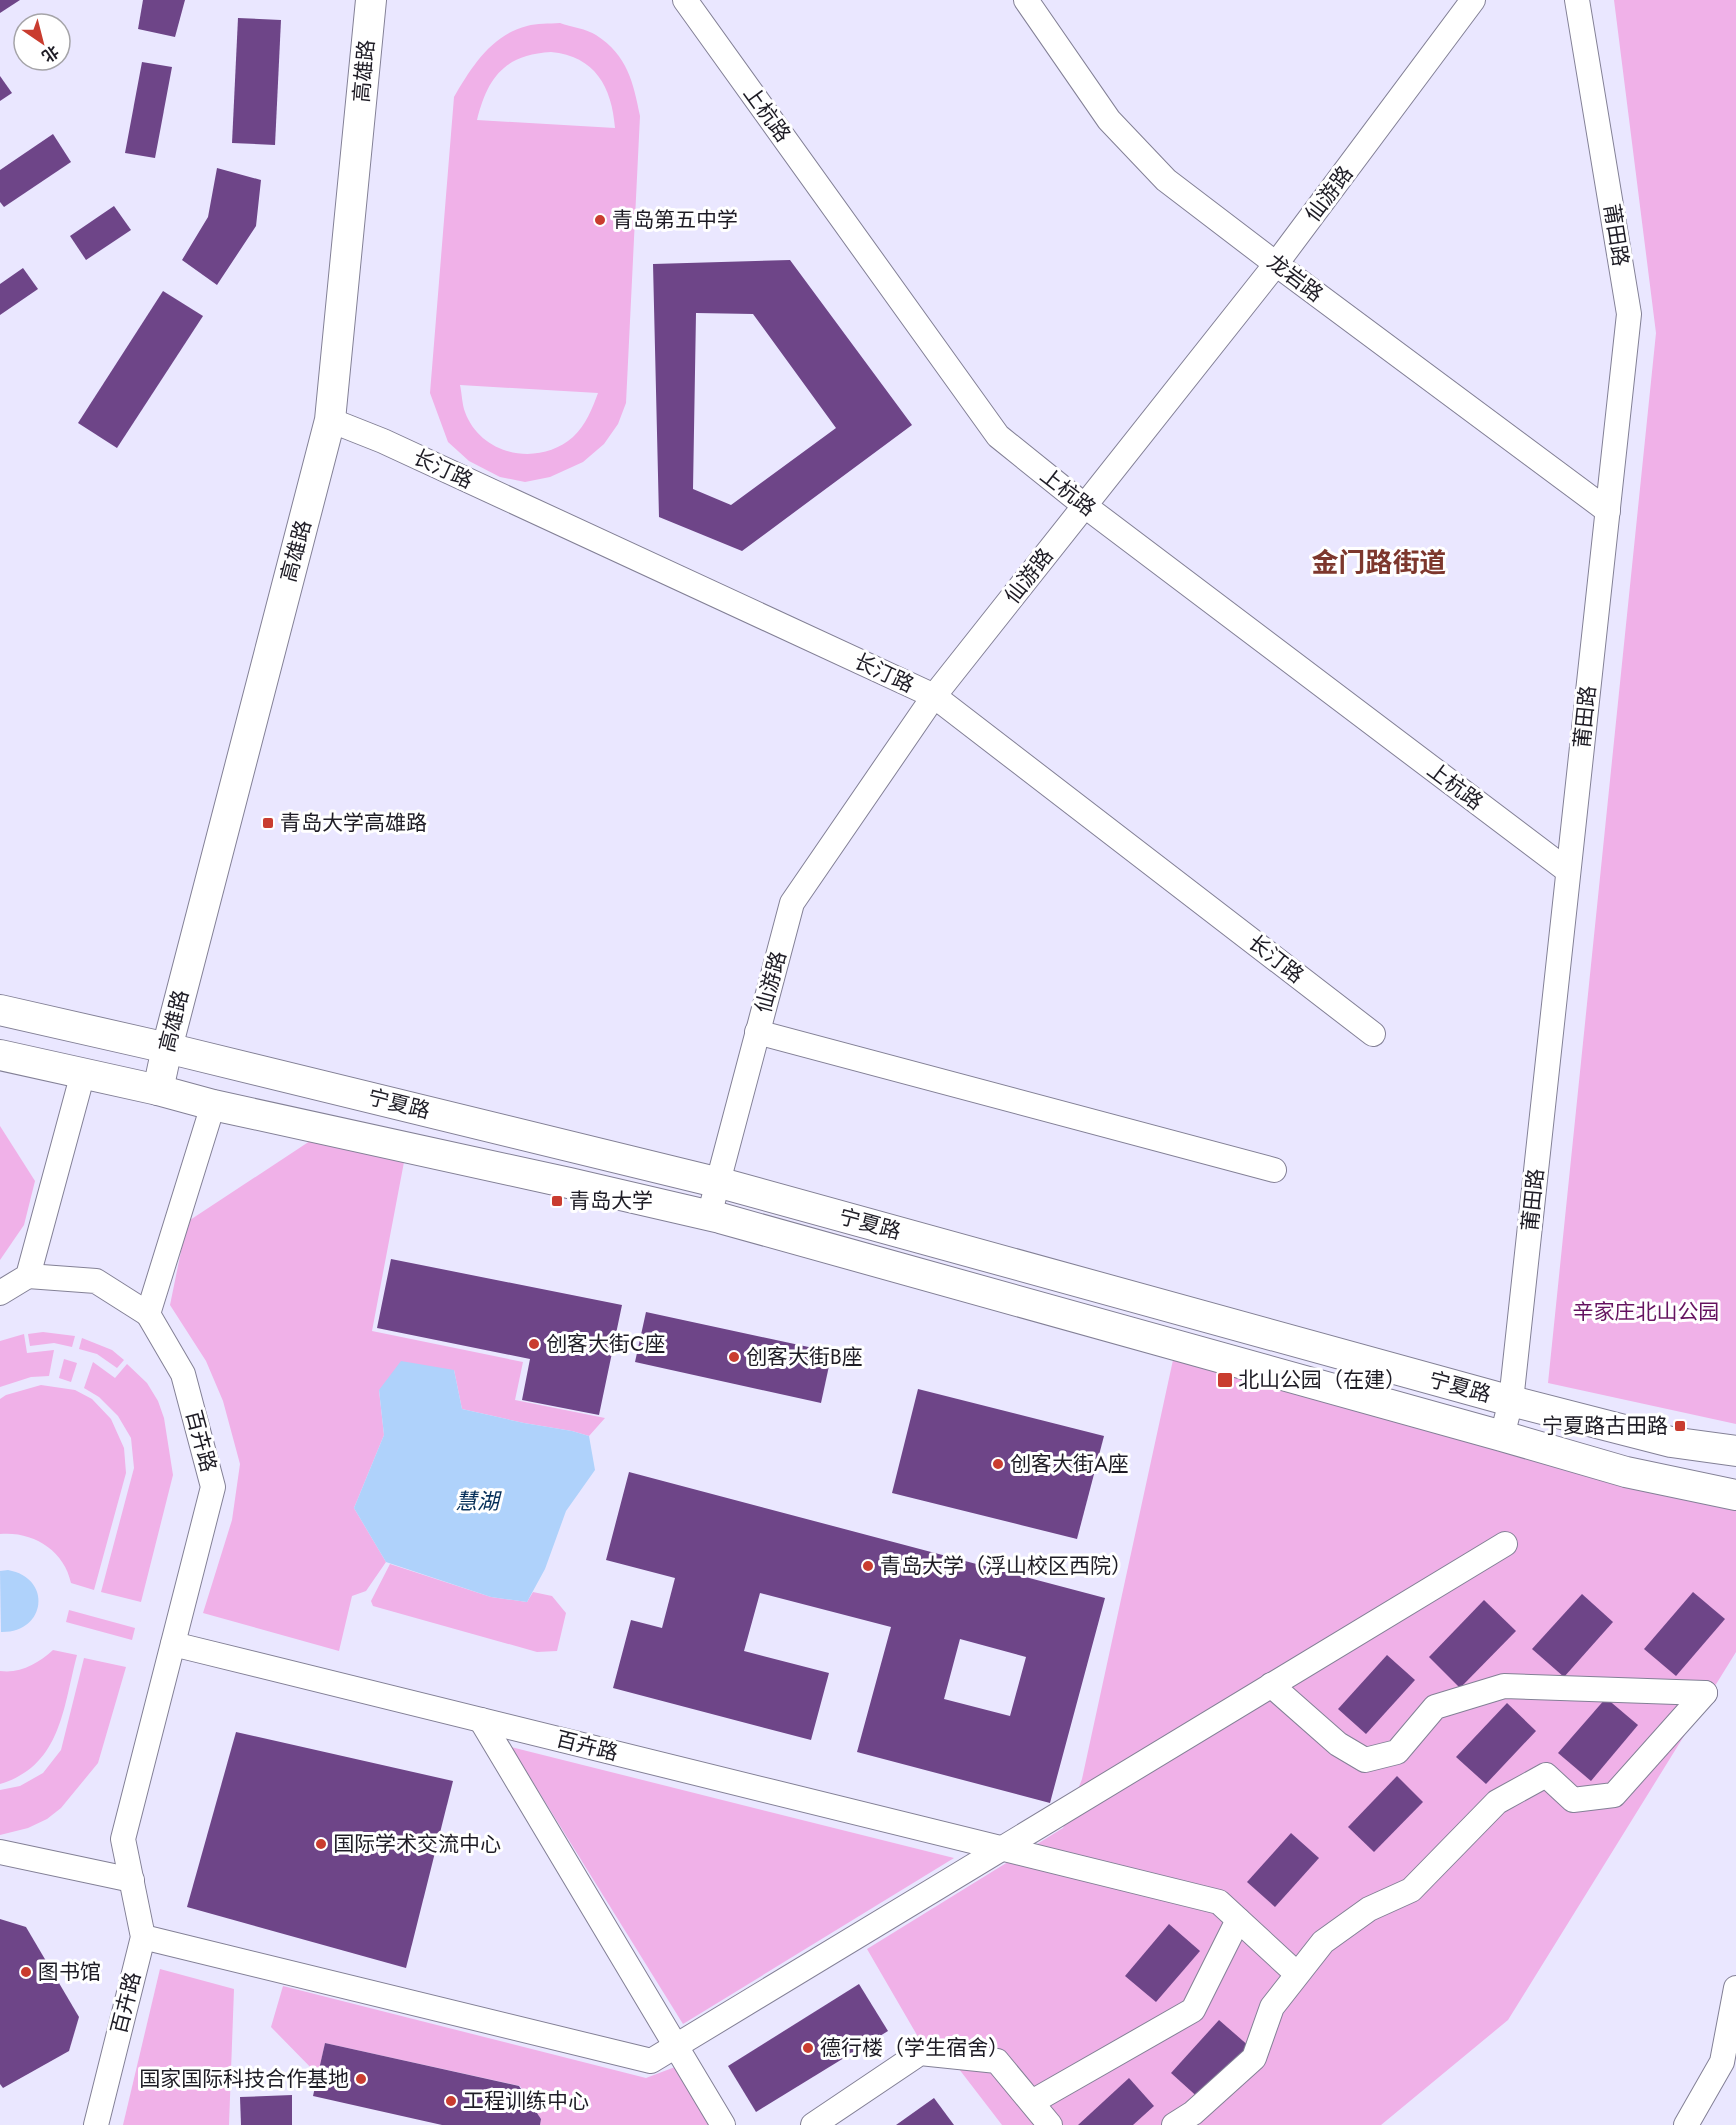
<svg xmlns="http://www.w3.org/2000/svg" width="1736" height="2125" viewBox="0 0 1736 2125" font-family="Jost,'Noto Sans SC',sans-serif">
<rect width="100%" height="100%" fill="#eae7ff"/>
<!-- green -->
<g fill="#f0b1e8" fill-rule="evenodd">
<path d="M 1614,0 L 1736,0 L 1736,1424 L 1548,1383 L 1656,333 Z"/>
<path d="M 560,23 C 571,27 587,29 596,35 C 628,56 633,82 640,116 L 626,403 L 618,424 L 604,444 L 583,462 L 550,477 L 525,482 L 500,477 L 469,461 L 448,442 L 430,393 L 454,97 C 471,68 491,35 527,26 C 537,23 549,24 560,23 ZM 551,52 C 595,56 612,87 615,128 L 477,120 C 488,76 505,55 551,52 ZM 460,385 L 598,393 C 592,409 586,425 573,437 C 539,467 481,456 465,412 C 462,404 462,394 460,385 Z"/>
<path d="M 0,1126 L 35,1181 L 24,1225 L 0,1260 Z"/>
<path d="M 310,1141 L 404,1162 L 372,1331 L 523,1362 L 515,1400 L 605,1418 L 589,1436 L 572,1431 L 524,1423 L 462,1409 L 454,1370 L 379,1390 L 384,1435 L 354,1508 L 386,1562 L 366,1591 L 352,1596 L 339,1651 L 203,1613 L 232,1520 L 240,1464 L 223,1401 L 206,1361 L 170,1305 L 187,1222 Z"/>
<path d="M 43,1332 L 75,1336 L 72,1347 L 54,1343 L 30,1346 L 28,1334 Z"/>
<path d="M 24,1334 L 27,1353 L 54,1350 L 49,1376 L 31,1377 L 0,1387 L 0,1341 Z"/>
<path d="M 82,1338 L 112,1350 L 124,1360 L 117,1368 L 97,1354 L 79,1349 Z"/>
<path d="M 64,1359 L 77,1363 L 71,1382 L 59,1378 Z"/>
<path d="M 1173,1360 L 1736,1506 L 1736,1652 L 1508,2020 L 1381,2125 L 1002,2125 L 939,2043 L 921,2042 L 867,1949 L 1063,1828 L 1082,1779 Z"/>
<path d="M 93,1362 L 115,1378 L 127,1364 L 147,1383 L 158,1401 L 164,1418 L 173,1475 L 141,1602 L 101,1592 L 134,1468 L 131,1438 L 118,1416 L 99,1397 L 84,1388 Z"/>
<path d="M 41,1385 L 75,1390 L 92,1399 L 111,1419 L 124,1448 L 126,1473 L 94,1590 L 71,1583 C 64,1550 33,1531 0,1534 L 0,1399 L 6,1395 Z"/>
<path d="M 390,1564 L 491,1597 L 527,1602 L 533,1592 L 552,1596 L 566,1613 L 557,1651 L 537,1652 L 373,1606 L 371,1601 Z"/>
<path d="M 69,1610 L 135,1628 L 132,1640 L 66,1622 Z"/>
<path d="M 53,1650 L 77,1655 C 63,1708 61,1766 0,1784 L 0,1671 C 20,1674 39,1663 53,1650 Z"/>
<path d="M 84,1658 L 126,1667 L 98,1763 L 61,1808 L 47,1819 L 28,1828 L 0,1835 L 0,1790 L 20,1786 L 43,1773 L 61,1750 Z"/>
<path d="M 511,1747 L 954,1858 L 683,2024 Z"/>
<path d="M 160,1969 L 234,1989 L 229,2125 L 123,2125 Z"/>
<path d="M 283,1986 L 646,2078 L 675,2067 L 709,2125 L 540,2125 L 541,2119 L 520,2086 L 325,2043 L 318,2075 L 271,2027 Z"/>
</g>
<!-- water -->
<g fill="#afd2fb">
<path d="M 401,1361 L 454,1370 L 462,1409 L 524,1423 L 572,1431 L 589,1436 L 595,1470 L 566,1511 L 545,1569 L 527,1602 L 491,1597 L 386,1562 L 354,1508 L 384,1435 L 379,1390 Z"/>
<path d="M 8,1570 C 53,1578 46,1633 1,1632 L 0,1571 Z"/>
</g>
<!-- building -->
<g fill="#6e4588" fill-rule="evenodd">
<path d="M 0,0 L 20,0 L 0,13 Z"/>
<path d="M 143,0 L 185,0 L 175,37 L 138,29 Z"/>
<path d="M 238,18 L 281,20 L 275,145 L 232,143 Z"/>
<path d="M 142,62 L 172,67 L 155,158 L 125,153 Z"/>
<path d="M 0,76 L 12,93 L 0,101 Z"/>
<path d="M 53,134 L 71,162 L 4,207 L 0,202 L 0,170 Z"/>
<path d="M 217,168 L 261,180 L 256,226 L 217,285 L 182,260 L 208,217 Z"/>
<path d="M 114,206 L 131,230 L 86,260 L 70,236 Z"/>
<path d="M 790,260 L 912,425 L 742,551 L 659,517 L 653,264 ZM 696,313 L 753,314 L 836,428 L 731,505 L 693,489 Z"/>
<path d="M 23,268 L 38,289 L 0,315 L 0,284 Z"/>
<path d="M 163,291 L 203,316 L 117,448 L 78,423 Z"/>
<path d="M 391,1259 L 622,1305 L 599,1415 L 522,1400 L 530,1359 L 377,1328 Z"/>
<path d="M 646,1312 L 832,1352 L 821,1403 L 635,1362 Z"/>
<path d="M 918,1389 L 1104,1436 L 1077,1539 L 892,1493 Z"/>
<path d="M 629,1472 L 1105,1598 L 1050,1803 L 857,1752 L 891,1627 L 760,1593 L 744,1651 L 829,1673 L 811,1740 L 613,1688 L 631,1620 L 662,1628 L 675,1578 L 606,1560 ZM 960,1639 L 1026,1657 L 1010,1716 L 944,1699 Z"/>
<path d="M 1693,1592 L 1725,1619 L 1676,1676 L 1644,1649 Z"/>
<path d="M 1582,1594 L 1613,1622 L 1564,1677 L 1532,1649 Z"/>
<path d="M 1484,1600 L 1516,1631 L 1460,1688 L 1429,1657 Z"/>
<path d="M 1387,1655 L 1415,1680 L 1366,1734 L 1338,1709 Z"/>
<path d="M 1606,1698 L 1638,1725 L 1591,1781 L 1558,1753 Z"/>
<path d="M 1507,1703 L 1536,1731 L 1486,1784 L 1456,1757 Z"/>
<path d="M 236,1732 L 453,1781 L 406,1968 L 187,1907 Z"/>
<path d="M 1397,1776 L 1423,1802 L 1374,1852 L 1348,1827 Z"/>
<path d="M 1291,1833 L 1319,1858 L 1275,1907 L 1247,1882 Z"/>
<path d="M 0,1919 L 26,1927 L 79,2017 L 69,2051 L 3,2088 L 0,2084 Z"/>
<path d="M 1169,1924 L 1200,1951 L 1156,2002 L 1125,1976 Z"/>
<path d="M 859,1984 L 888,2031 L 756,2112 L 728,2066 Z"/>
<path d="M 1219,2020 L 1250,2047 L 1202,2101 L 1171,2073 Z"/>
<path d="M 325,2043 L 519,2086 L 541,2119 L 540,2125 L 442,2125 L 313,2096 Z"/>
<path d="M 1129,2078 L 1154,2106 L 1133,2125 L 1078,2125 Z"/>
<path d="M 292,2095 L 292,2125 L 241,2125 L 240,2097 Z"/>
<path d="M 934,2098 L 954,2125 L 896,2125 Z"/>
</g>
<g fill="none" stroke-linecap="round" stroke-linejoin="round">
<defs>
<g id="minor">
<path d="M 685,0 L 998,436 L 1085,506 L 1568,871"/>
<path d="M 1026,0 L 1109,120 L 1166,180 L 1276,264 L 1608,511"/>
<path d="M 330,420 L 383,441 L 934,696 L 1373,1034"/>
<path d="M 757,1032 L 1274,1170"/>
<path d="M 709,1216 L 792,903 L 934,696 L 1276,264 L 1473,0"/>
<path d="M 28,1276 L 96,1281 L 148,1314"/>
<path d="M 0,1293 L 28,1276 L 83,1073"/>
<path d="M 1502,1436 L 1511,1401 L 1629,314 L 1577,0"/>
<path d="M 173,1644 L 1219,1902 L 1297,1974"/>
<path d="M 1271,1685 L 1338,1744 L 1365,1760 L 1397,1752 L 1435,1707 L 1504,1686 L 1705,1693"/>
<path d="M 481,1720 L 723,2125"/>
<path d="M 0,1852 L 132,1880"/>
<path d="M 143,1937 L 651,2061 L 1505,1544"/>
<path d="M 1032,2102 L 1193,2010 L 1238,1920"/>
<path d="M 96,2125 L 143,1937 L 123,1839 L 213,1487 L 183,1374 L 148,1314 L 213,1105"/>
<path d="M 813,2125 L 920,2053 L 997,2061 L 1050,2125"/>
<path d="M 1174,2125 L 1193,2113 L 1254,2058 L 1272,2007 L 1323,1942 L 1369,1909 L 1411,1890 L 1497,1802 L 1546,1775 L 1573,1800 L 1614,1795 L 1705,1693"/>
<path d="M 1686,2125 L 1722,2062 L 1736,1988"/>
</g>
<g id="major">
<path d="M 0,1010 L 167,1048 L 728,1185 L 1511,1401 L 1671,1442 L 1736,1451"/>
<path d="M 0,1055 L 158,1090 L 213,1105 L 569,1183 L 720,1218 L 1502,1436 L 1626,1472 L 1736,1495"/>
<path d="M 158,1090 L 167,1048 L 330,420 L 371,0"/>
</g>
</defs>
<!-- minor casing -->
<use href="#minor" stroke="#838096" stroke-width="26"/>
<!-- major casing -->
<use href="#major" stroke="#838096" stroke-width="32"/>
<!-- minor -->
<use href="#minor" stroke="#fff" stroke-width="24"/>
<!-- major -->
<use href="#major" stroke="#fff" stroke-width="30"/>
</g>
<!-- markers -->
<g fill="#c93c2f" stroke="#fff" stroke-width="2">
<circle cx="600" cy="220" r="6"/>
<rect x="262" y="817" width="12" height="12" rx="3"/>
<rect x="551" y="1195" width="12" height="12" rx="3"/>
<circle cx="534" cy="1344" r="6"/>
<circle cx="734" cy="1357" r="6"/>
<rect x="1217" y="1372" width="16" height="16" rx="3"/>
<rect x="1674" y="1420" width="12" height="12" rx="3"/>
<circle cx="998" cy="1464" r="6"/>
<circle cx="868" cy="1566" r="6"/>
<circle cx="321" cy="1844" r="6"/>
<circle cx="26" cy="1972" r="6"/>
<circle cx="808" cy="2048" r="6"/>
<circle cx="361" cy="2079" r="6"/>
<circle cx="451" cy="2101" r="6"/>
</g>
<g text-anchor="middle" stroke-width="6" stroke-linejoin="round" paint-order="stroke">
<!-- street labels -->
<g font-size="21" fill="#1e1c25" stroke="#fff">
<text transform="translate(364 71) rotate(-85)" y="7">高雄路</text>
<text transform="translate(767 114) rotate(54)" y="7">上杭路</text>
<text transform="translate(1329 194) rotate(-53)" y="7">仙游路</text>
<text transform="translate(1616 235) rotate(81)" y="7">莆田路</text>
<text transform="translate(1295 278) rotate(37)" y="7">龙岩路</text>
<text transform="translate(443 469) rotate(25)" y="7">长汀路</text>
<text transform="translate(1068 492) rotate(38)" y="7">上杭路</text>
<text transform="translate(296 551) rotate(-75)" y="7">高雄路</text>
<text transform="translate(1029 576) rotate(-52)" y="7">仙游路</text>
<text transform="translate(884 673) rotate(25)" y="7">长汀路</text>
<text transform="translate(1585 717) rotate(-84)" y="7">莆田路</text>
<text transform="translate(1455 786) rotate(37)" y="7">上杭路</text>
<text transform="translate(1276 959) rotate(38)" y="7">长汀路</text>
<text transform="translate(771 982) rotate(-75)" y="7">仙游路</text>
<text transform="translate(174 1021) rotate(-76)" y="7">高雄路</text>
<text transform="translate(399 1104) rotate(14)" y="7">宁夏路</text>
<text transform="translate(1533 1200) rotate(-84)" y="7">莆田路</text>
<text transform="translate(870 1224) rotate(15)" y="7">宁夏路</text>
<text transform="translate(1460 1387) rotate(15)" y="7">宁夏路</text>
<text transform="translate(201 1441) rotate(75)" y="7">百卉路</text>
<text transform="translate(587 1746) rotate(14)" y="7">百卉路</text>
<text transform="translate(126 2003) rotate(-76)" y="7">百卉路</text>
</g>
<!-- poi labels -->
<g font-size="21" fill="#1e1c25" stroke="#fff" text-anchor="start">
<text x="612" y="227">青岛第五中学</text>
<text x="280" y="830">青岛大学高雄路</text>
<text x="569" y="1208">青岛大学</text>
<text x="546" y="1351">创客大街C座</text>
<text x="746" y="1364">创客大街B座</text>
<text x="1238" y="1387">北山公园（在建）</text>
<text x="1668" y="1433" text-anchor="end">宁夏路古田路</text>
<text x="1010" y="1471">创客大街A座</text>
<text x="880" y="1573">青岛大学（浮山校区西院）</text>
<text x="333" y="1851">国际学术交流中心</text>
<text x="38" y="1979">图书馆</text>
<text x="820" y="2055">德行楼（学生宿舍）</text>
<text x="349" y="2086" text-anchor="end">国家国际科技合作基地</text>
<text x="463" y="2108">工程训练中心</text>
</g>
<!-- park labels -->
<g font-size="21" fill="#64125f" stroke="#fff">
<text x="1646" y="1319">辛家庄北山公园</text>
</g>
<!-- water labels -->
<g font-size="22" font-style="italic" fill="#062f59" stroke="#fff">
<text x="477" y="1509">慧湖</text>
</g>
<!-- district labels -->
<g font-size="27" font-weight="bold" fill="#7d372d" stroke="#fff">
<text x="1379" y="572">金门路街道</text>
</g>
</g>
<!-- north arrow -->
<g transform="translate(42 42) rotate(145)"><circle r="28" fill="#ffffff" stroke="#a5a4a8" stroke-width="1.5"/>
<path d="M0-4.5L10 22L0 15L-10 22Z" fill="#c93c2f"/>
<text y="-9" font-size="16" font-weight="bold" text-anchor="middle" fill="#1e1c25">北</text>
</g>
</svg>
